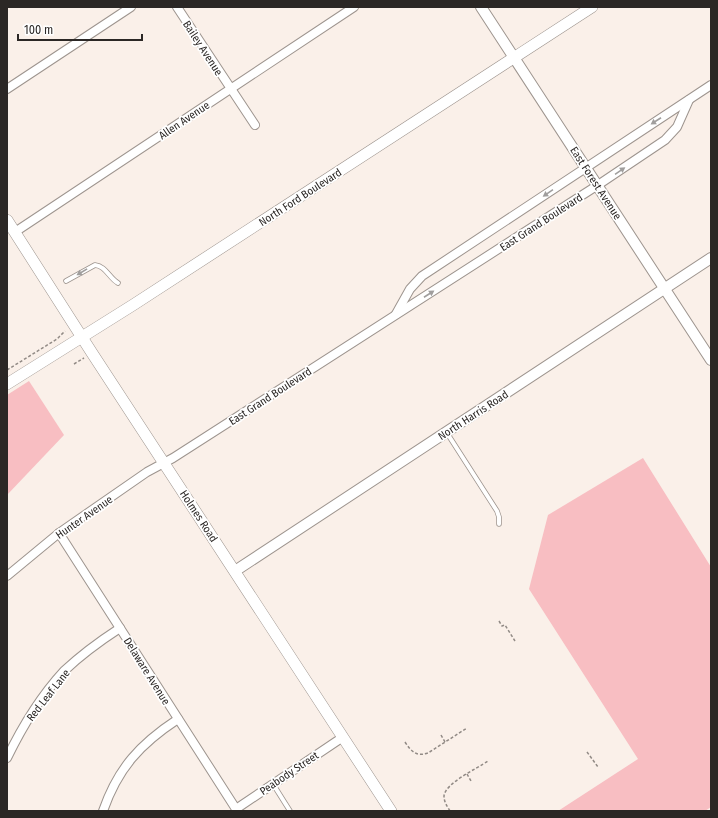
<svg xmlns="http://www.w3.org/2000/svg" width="718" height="818" viewBox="0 0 718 818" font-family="'Fira Sans Condensed',sans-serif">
<rect width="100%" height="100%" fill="#faf0e9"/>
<!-- green -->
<g fill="#f8bec2">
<path d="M 29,381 L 64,435 L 7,495 L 7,395 Z"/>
<path d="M 643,458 L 711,567 L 711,807 L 705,811 L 558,811 L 638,759 L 529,589 L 548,515 Z"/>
</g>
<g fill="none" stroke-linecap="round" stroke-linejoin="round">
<defs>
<g id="service">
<path d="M 66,281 L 95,265 C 106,266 109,278 118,283"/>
<path d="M 447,433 L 497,511 L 499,517 L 499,524"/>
<path d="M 273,784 L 290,811"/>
</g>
<g id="minor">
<path d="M 177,7 L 255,125"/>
<path d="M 7,89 L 131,7"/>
<path d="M 15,232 L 354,7"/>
<path d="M 396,314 L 410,289 L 422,276 L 711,85"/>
<path d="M 59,533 L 236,809 L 343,737"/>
<path d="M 7,576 L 59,533 L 147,472 L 173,458 L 598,185 L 665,140 L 677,127 L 689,100"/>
<path d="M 7,758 C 22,727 40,697 64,671 C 81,655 100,641 120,628"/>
<path d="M 103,811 C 118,768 140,744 178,719"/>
</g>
<g id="tertiary">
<path d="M 481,7 L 711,360"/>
<path d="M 235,571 L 711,258"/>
</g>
<g id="secondary">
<path d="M 7,220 L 92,353 L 391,811"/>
<path d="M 7,384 L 133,305 L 592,7"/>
</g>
</defs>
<!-- service casing -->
<use href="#service" stroke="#9d948e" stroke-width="5.5"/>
<!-- minor casing -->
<use href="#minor" stroke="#9d948e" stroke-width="10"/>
<!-- tertiary casing -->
<use href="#tertiary" stroke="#9d948e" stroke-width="12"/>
<!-- secondary casing -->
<use href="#secondary" stroke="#9d948e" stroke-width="12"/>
<!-- path -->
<g stroke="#918a85" stroke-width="1.5" stroke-dasharray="3 2" stroke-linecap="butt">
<path d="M 74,364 L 84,358"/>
<path d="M 7,370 L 57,339 L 65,331"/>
<path d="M 499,621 L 502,626 L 505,625 L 515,641"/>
<path d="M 441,735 L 445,742"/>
<path d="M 405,742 C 411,751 416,757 428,753 L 467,728"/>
<path d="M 587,752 L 598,767"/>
<path d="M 467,774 L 471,781"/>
<path d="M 450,811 C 447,806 444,802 444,796 C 445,783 478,768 488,761"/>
</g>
<!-- service -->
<use href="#service" stroke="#fff" stroke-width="4"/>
<!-- minor -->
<use href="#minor" stroke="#fff" stroke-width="8"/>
<!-- tertiary -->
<use href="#tertiary" stroke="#fff" stroke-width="10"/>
<!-- secondary -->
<use href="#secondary" stroke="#fff" stroke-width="11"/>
</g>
<!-- one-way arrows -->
<defs><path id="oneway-solid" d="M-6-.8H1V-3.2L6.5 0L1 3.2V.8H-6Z"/></defs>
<g fill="#a09e9d">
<use href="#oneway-solid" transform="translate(656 121) rotate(147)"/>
<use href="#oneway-solid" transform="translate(620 171) rotate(-34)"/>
<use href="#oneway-solid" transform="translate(548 193) rotate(146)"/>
<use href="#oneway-solid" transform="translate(82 272) rotate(149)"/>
<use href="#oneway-solid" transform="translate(429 294) rotate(-33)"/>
</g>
<g text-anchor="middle" stroke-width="3.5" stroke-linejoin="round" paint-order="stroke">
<!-- street labels -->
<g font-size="11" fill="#2b2725" stroke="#fff">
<text transform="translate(203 48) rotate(57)" y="4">Bailey Avenue</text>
<text transform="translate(184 120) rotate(-34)" y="4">Allen Avenue</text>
<text transform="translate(596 183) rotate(57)" y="4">East Forest Avenue</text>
<text transform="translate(300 197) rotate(-33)" y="4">North Ford Boulevard</text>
<text transform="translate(541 222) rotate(-33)" y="4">East Grand Boulevard</text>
<text transform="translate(270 396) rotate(-33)" y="4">East Grand Boulevard</text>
<text transform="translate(473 415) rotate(-33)" y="4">North Harris Road</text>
<text transform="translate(199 516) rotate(57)" y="4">Holmes Road</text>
<text transform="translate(84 517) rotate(-35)" y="4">Hunter Avenue</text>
<text transform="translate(147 671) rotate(58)" y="4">Delaware Avenue</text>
<text transform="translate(48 695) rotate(-52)" y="4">Red Leaf Lane</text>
<text transform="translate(289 773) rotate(-34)" y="4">Peabody Street</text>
</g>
</g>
<!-- border -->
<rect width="718" height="818" fill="none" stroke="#2b2725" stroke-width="16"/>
<!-- scale -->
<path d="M18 34v6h124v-6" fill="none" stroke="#2b2725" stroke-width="2"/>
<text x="24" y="34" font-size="12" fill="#2b2725" stroke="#ffffff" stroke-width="3" paint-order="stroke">100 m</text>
</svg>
